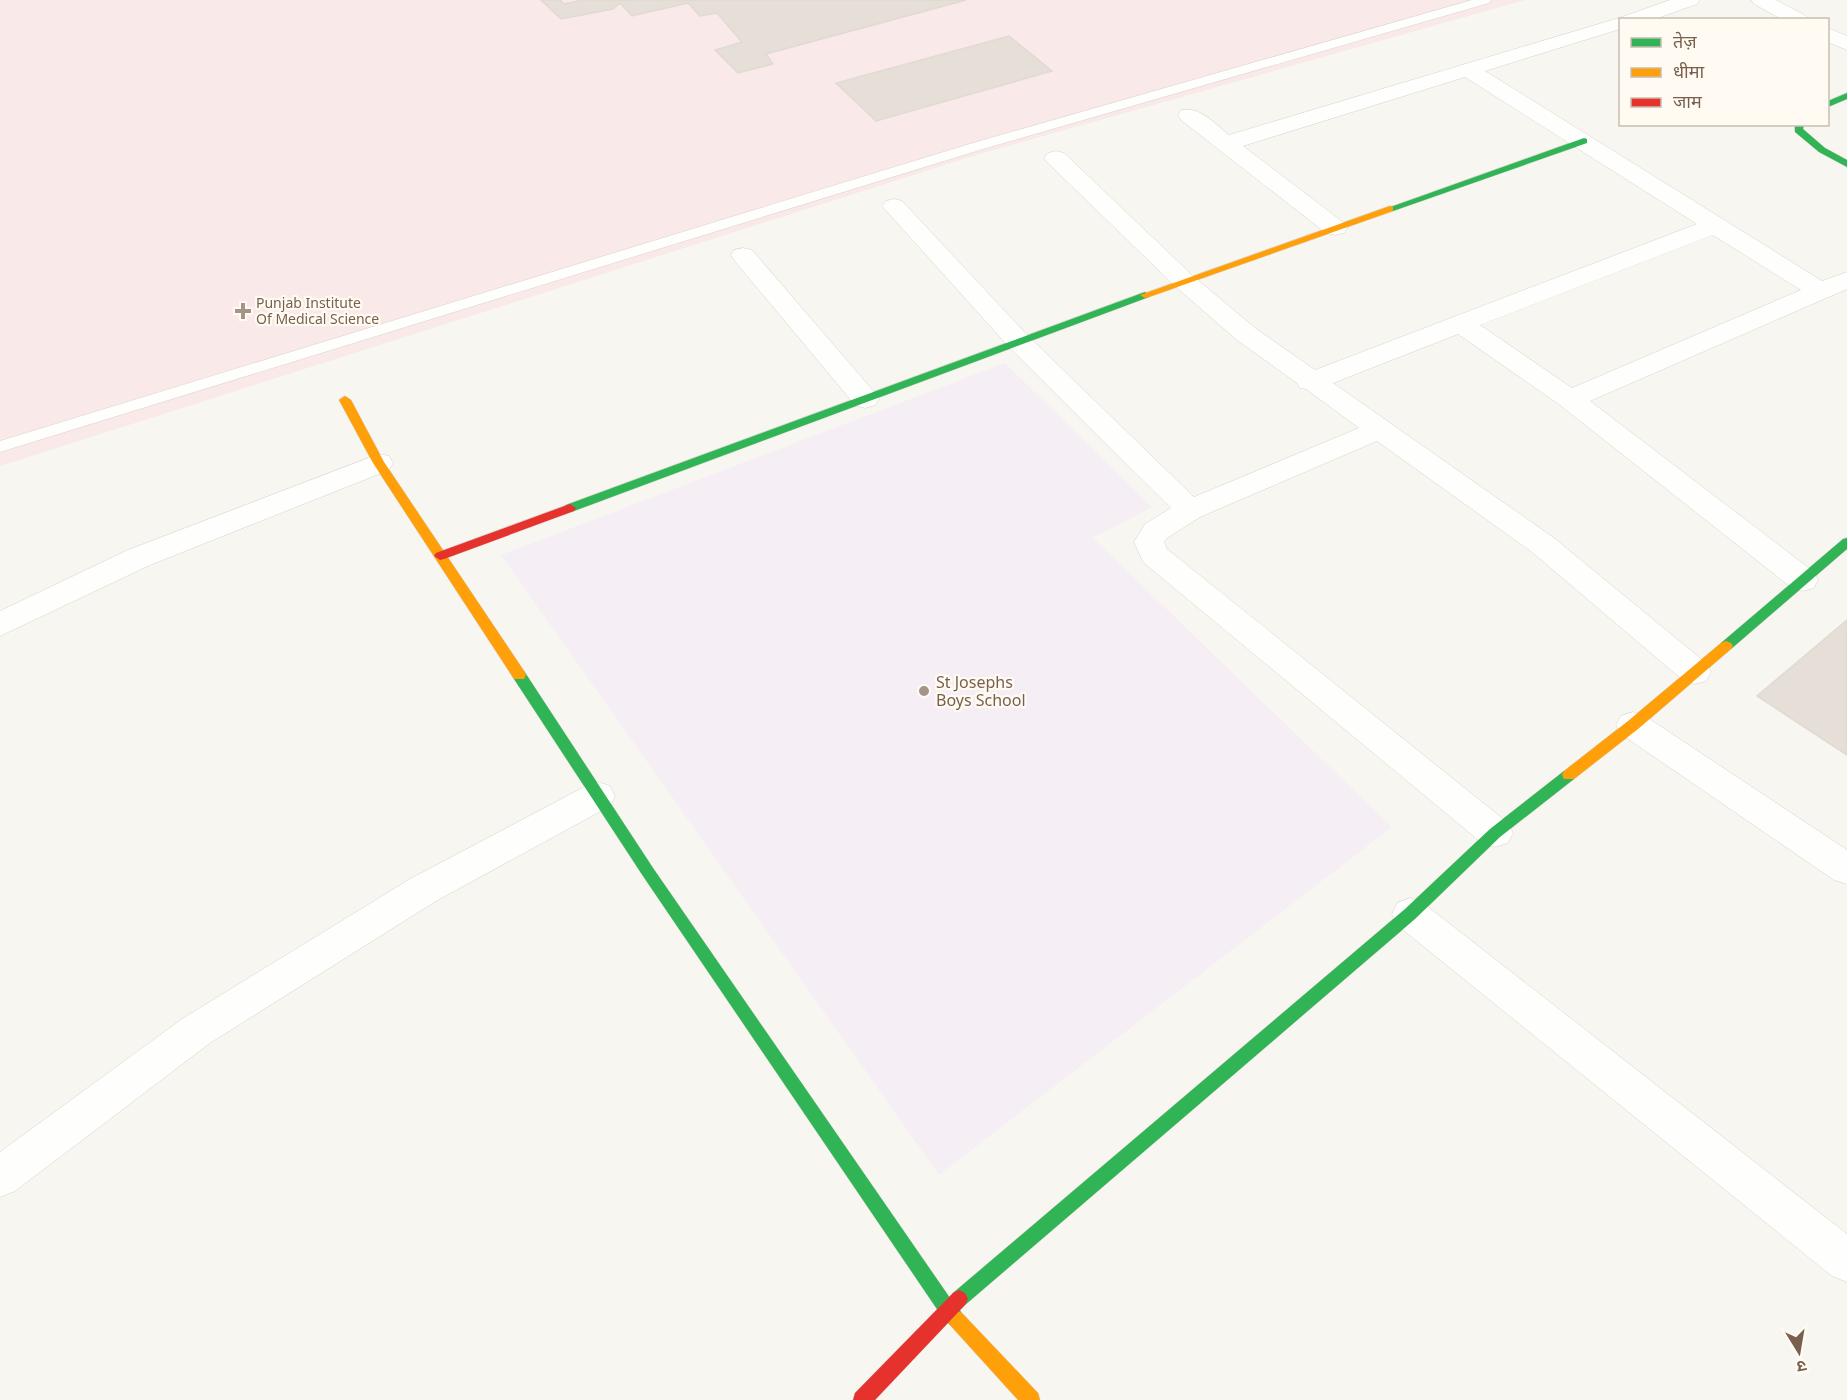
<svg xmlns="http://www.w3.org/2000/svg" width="1847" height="1400" viewBox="0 0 1847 1400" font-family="'Noto Sans','Noto Sans Devanagari',sans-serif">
<rect width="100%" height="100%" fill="#f8f6f0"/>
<!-- education -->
<path fill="#f6eef5" d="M 1005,363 L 1152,507 L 1093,538 L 1392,827 L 939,1175 L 501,555 Z"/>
<!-- medical -->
<path fill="#f9e9e8" d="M 0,0 L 1525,0 L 973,156 L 0,466 Z"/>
<!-- building -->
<g fill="#e5dfd7" stroke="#e1dad2" stroke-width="1.5">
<path d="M 541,0 L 560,0 L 564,4 L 583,0 L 966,0 L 766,54 L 773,64 L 738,73 L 715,50 L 742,42 L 717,13 L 700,16 L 688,3 L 632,16 L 620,3 L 613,9 L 561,19 Z"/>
<path d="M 1009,36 L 1052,71 L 876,121 L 836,83 Z"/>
<path d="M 1847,620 L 1847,755 L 1757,696 Z"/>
</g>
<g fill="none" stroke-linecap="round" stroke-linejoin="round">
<defs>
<path id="lane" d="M 1472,0 L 1491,0 L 1489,3 L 983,149 L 0,452 L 0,441 L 973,143 Z"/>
<g id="street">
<path d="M 1670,0 L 1700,0 L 1697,4 L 1652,20 L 1620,20 L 1620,29 L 1485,71 L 1822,281 L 1847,272 L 1847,289 L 1590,401 L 1814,572 L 1818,580 L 1814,588 L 1803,591 L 1792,588 L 1560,405 L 1458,334 L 1333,383 L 1554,538 L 1706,663 L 1711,672 L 1706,681 L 1695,684 L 1684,681 L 1532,552 L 1377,441 L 1200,517 L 1167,538 L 1164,542 L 1167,549 L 1508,823 L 1513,833 L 1508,843 L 1495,847 L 1482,843 L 1143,562 L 1134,542 L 1145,524 L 1171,508 L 1010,348 L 882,206 L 886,201 L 894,199 L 902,201 L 1028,336 L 1194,497 L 1359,428 L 1306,389 L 1300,388 L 1297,383 L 1237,340 L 1175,286 L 1048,163 L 1044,158 L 1048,153 L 1056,151 L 1064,153 L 1193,276 L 1255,328 L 1315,370 L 1697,224 L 1465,77 L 1243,146 L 1344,223 L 1347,228 L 1344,233 L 1335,235 L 1326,233 L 1181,120 L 1178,115 L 1181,110 C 1200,106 1215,124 1229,135 L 1622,17 ZM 1713,235 L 1801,290 L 1572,388 L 1480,325 Z"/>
<path d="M 1751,0 L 1776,0 L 1806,16 L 1809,20 L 1783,20 L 1754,4 Z"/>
<path d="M 1828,28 L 1847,36 L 1847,50 L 1828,42 Z"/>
<path d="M 743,248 L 752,250 L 875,393 L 879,399 L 875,405 L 865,408 L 855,405 L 734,260 L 731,255 L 734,250 Z"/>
<path d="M 379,454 L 389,456 L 393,463 L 389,470 L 150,565 L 0,636 L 0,611 L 128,550 Z"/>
<path d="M 1633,712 L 1645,716 L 1847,850 L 1847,884 L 1834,880 L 1621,734 L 1616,725 L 1621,716 Z"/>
<path d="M 598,782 L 610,786 L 615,796 L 610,806 L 436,901 L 210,1043 L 15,1191 L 0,1197 L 0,1152 L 182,1019 L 410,879 L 586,786 Z"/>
<path d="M 1410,898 L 1423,903 L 1847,1234 L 1847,1282 L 1832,1276 L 1397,925 L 1392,914 L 1397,903 Z"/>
</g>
<g id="fast">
<path d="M 1847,93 L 1847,99 L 1828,107 L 1828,101 Z"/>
<path d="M 1795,124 L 1804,124 L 1803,129 L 1825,148 L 1847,160 L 1847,167 L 1819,152 L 1795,132 Z"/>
<path d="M 1584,138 L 1587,139 L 1587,143 L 1393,211 L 1385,209 Z"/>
<path d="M 1145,292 L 1150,295 L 1149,297 L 574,511 L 570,512 L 564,508 L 566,505 Z"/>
<path d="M 1847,538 L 1847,549 L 1731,649 L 1721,649 L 1719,646 L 1721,643 L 1843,539 Z"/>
<path d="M 519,670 L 524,671 L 653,868 L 950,1298 L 953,1293 L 1405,909 L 1490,829 L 1564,771 L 1574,771 L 1576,775 L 1574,779 L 1500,837 L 1415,919 L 965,1305 L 958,1307 L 965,1319 L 962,1325 L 956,1328 L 950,1325 L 941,1315 L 643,876 L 514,679 L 512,675 L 514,671 Z"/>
</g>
<g id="slow">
<path d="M 1390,206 L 1393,207 L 1393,211 L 1149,297 L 1145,298 L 1140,295 Z"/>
<path d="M 345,396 L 351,400 L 384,462 L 524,671 L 526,675 L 524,679 L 514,679 L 373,463 L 339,400 Z"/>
<path d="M 1726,641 L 1731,643 L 1733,646 L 1731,649 L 1638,729 L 1574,779 L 1564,779 L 1562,775 L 1564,771 L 1628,721 L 1721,643 Z"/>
<path d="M 956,1310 L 962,1313 L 1038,1393 L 1040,1400 L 1018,1400 L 950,1325 L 947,1319 L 950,1313 Z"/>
</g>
<g id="jam">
<path d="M 570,504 L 576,508 L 574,511 L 444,559 L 440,560 L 434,556 L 436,553 Z"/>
<path d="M 959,1290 L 965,1293 L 968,1299 L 965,1305 L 875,1400 L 853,1400 L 855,1393 L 953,1293 Z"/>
</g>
</defs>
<!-- lane casing -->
<use href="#lane" stroke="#d8d3cd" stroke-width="1"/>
<!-- street casing -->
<use href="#street" stroke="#d8d3cd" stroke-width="1"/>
<!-- fast casing -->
<use href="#fast" stroke="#d8d3cd" stroke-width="1"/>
<!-- slow casing -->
<use href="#slow" stroke="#d8d3cd" stroke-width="1"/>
<!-- jam casing -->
<use href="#jam" stroke="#d8d3cd" stroke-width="1"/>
<!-- lane -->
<use href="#lane" fill="#fefefd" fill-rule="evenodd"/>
<!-- street -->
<use href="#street" fill="#fefefd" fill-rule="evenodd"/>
<!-- fast -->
<use href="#fast" fill="#30b455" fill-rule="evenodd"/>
<!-- slow -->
<use href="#slow" fill="#ff9f0a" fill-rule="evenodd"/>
<!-- jam -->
<use href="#jam" fill="#e5322d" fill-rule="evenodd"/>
</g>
<!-- markers -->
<g fill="#a59487" stroke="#fffbf2" stroke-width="2">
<path d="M240 302h6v6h6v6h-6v6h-6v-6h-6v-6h6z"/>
<circle cx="924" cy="691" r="6"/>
</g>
<g text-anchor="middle" stroke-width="4.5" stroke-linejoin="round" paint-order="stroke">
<!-- far-poi labels -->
<g font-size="14" fill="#785f4e" stroke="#fffbf2" text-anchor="start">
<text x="256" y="308">Punjab Institute<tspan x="256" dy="16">Of Medical Science</tspan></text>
</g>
<!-- poi labels -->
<g font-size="16" fill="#785f4e" stroke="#fffbf2" text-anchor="start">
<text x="936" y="688">St Josephs<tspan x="936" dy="18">Boys School</tspan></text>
</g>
</g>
<!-- legend -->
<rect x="1619" y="18" width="210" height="108" fill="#fffbf2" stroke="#c9bdb0" stroke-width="1.5"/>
<rect x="1631" y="38" width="30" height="9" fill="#30b455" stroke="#c9bdb0" stroke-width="1.5"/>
<text x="1673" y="48" font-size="18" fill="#785f4e">तेज़</text>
<rect x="1631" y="68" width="30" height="9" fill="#ff9f0a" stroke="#c9bdb0" stroke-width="1.5"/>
<text x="1673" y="78" font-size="18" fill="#785f4e">धीमा</text>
<rect x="1631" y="98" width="30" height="9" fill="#e5322d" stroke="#c9bdb0" stroke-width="1.5"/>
<text x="1673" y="108" font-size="18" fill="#785f4e">जाम</text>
<!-- north arrow -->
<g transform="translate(1799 1352) rotate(169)" stroke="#fffbf2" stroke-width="4.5" paint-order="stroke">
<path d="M0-4.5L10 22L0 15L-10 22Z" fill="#785f4e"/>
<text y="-9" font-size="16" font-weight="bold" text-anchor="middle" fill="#785f4e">उ</text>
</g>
</svg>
